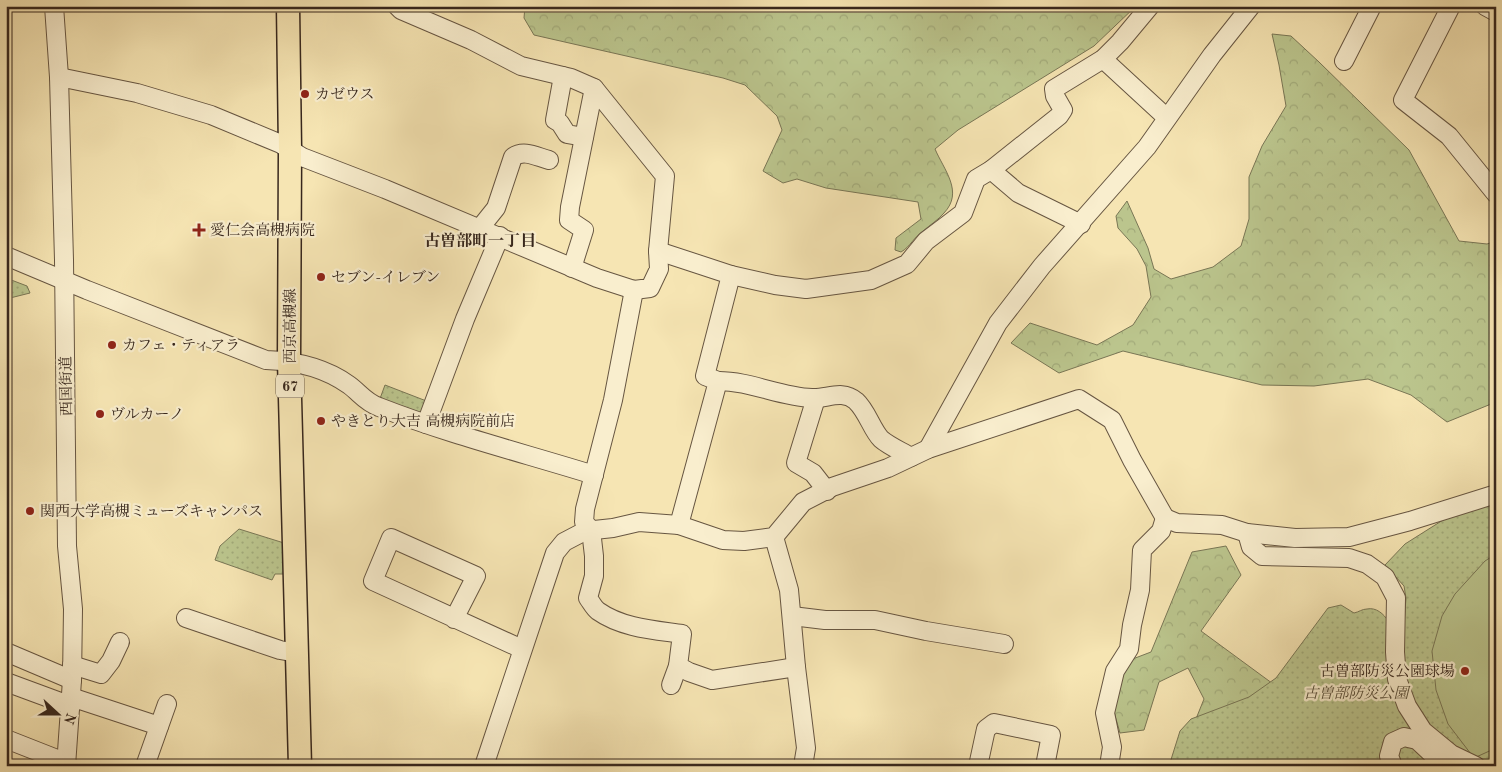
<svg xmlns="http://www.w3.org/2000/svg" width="1502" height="772" viewBox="0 0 1502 772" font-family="'Old Standard TT','Noto Serif JP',serif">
<defs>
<pattern id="forest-crowns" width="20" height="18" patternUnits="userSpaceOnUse" patternTransform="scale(1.25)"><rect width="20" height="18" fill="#bbc58d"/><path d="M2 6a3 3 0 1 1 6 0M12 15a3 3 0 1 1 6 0" fill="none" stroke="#a1a979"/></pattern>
<pattern id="park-dots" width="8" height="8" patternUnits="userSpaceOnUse" patternTransform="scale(1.25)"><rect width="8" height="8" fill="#bbc58d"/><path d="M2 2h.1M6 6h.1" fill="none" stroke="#a1a979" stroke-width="1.8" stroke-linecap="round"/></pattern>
</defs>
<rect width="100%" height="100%" fill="#f6e5b3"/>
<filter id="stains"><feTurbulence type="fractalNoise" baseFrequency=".004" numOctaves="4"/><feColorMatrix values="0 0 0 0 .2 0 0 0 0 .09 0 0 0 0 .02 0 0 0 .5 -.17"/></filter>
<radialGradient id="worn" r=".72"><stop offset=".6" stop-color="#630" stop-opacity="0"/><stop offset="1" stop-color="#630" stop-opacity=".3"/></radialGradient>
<!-- forest -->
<g fill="url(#forest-crowns)" stroke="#797655">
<path d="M 525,6 L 1136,6 L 1094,46 L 958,130 L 935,149 C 944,170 964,192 944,213 C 938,220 930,225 923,231 C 914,237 910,247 901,252 L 895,250 L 896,238 L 921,219 L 918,202 L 826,188 L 797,179 L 783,183 L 763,171 L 782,130 L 777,116 L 745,85 L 723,78 L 534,35 L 524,18 Z"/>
<path d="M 1272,34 L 1291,36 L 1319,62 L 1409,150 L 1459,241 L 1487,244 L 1496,241 L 1496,402 L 1447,422 L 1411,395 L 1368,379 L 1314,386 L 1262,385 L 1123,351 L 1059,373 L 1011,343 L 1030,323 L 1097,345 L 1133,325 L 1151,297 L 1146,266 L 1137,249 L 1118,228 L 1116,216 L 1127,201 L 1148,248 L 1154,269 L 1171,279 L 1213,267 L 1241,246 L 1249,219 L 1249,177 L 1262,146 L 1286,106 L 1279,65 Z"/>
<path d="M 1226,546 L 1241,575 L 1201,631 L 1280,689 L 1337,617 L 1362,621 L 1374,642 L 1375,688 L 1399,730 L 1385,766 L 1177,766 L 1204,699 L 1188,668 L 1159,682 L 1144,730 L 1120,733 L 1114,712 L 1119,682 L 1130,660 L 1151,652 L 1192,552 Z"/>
</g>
<!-- park -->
<g fill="url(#park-dots)" stroke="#797655">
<path d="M 6,278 L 27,286 L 30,293 L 6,299 Z"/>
<path d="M 385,385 L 429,402 L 426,424 L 378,404 Z"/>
<path d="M 1496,502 L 1496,766 L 1169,766 L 1180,731 L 1191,719 L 1249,697 L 1276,678 L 1328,608 L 1341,605 L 1354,613 C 1359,612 1362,609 1367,609 C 1376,607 1384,614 1388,621 L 1404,624 L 1406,598 L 1404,586 L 1385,565 L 1405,544 L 1443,520 Z"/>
<path d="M 239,529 L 284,543 L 284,574 L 275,574 L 272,580 L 215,560 L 220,546 Z"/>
</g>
<!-- garden -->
<path fill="#bbc58d" stroke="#797655" d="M 1496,554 L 1496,748 L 1474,758 L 1448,724 L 1436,690 L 1432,651 L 1442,616 L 1455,594 L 1485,561 Z"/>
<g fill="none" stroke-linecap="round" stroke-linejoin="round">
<defs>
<g id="minor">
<path d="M 54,6 L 59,77 L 64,260 L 67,546 L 73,609 L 72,680 L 66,766"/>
<path d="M 1451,6 L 1403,100 L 1449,136 L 1496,194"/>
<path d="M 1485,6 L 1496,12"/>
<path d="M 1103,59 L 1167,118"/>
<path d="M 1344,61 L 1372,6"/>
<path d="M 563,76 L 555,120 L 560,123 L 567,134 L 584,137"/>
<path d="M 59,77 L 137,93 L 211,115 L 281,144 L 302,157 L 385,189 L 597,278 L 634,290 L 650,288 L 659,269 L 658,251 L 665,176 L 594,88 L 571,78 L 521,66 L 471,40 L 401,10 L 397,6"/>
<path d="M 991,170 L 1018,193 L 1081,224"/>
<path d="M 480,228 L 496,208 L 513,157 C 524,149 537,157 549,160"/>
<path d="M 658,251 L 731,275 L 705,376 L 718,381 L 679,525"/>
<path d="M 6,256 L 87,290 L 266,360 C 296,361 324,367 349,385 C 360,393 365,402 379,407 C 448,434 523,453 594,475"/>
<path d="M 572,268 L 584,230 L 569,220 L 570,207 L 594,88"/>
<path d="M 731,275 L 775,285 L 806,289 L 871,280 L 907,264 L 926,241 L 963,213 L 976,179 L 991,170 L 1059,116 L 1063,110 L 1055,96 L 1054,89 L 1103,59 L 1120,42 L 1150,6"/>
<path d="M 634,290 L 613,400 L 585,509 L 584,522 L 591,530 L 594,556 L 594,576 L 588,598 C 591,602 594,608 598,611 C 622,628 654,630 682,634 L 678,666 L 689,672 L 712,680 L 796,667"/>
<path d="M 718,381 C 751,381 780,397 812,398 C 827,399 842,389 856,401 C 867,411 872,430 881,439 C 889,446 901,451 911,457"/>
<path d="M 816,398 L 796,463 L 813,473 L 827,491"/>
<path d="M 426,424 L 465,319 L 500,236"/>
<path d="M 928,449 L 998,323 L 1042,266 L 1147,147 L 1212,55 L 1251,6"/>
<path d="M 1247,533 L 1251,547 L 1262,556 L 1349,558 L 1367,564 L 1385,577 L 1396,598 L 1395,652 L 1397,679 L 1407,706 L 1423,731 L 1451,754 L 1476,766"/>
<path d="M 774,537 L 789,590 L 796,667 L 806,748 L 803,766"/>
<path d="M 792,616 L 825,620 L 875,620 L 926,631 L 1004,644"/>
<path d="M 186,618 L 280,650 L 297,653"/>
<path d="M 454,619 L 476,576 L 391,538 L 373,581 L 522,649"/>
<path d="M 6,652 L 72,680"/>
<path d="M 72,665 L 101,674 L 111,661 L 120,642"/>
<path d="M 6,682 L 71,706"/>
<path d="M 671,685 L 678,666"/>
<path d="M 71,697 L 159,726"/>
<path d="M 6,739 L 67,763"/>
<path d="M 145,766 L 167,704"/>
<path d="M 484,766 L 555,553 L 564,542 L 585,531 L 613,528 L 639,522 L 679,525 L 723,540 L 744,541 L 774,537 L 803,502 L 832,487 L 888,468 L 928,449 L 1079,399 L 1112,420 L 1132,460 L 1165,518"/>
<path d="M 978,766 L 986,729 L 994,723 L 1051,735 L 1045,766"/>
<path d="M 1109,766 L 1112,747 L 1105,713 L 1115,671 L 1129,649 L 1132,625 L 1140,590 L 1142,550 L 1161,531 L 1165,518 L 1177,523 L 1222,525 L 1247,533 L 1295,538 L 1349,537 L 1410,521 L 1496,494"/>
<path d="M 1393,766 L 1389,756 L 1393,742 L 1404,737 L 1417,740 L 1445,766"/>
</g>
<path id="major" d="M 288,6 L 290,150 L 289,361 L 300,766"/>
</defs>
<!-- minor casing -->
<use href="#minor" stroke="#675642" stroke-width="20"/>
<!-- major casing -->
<use href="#major" stroke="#37271d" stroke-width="25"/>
<!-- minor -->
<use href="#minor" stroke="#f9eece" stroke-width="18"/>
<!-- major -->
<use href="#major" stroke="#f6e5b3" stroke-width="22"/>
</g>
<!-- markers -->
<g fill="#8f2418" stroke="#f9eece" stroke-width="2">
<circle cx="305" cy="94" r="5"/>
<path d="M196.5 222.5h5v5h5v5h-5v5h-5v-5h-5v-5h5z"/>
<circle cx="321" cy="277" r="5"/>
<circle cx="112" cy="345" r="5"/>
<circle cx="100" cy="414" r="5"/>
<circle cx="321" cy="421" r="5"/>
<circle cx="30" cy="511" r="5"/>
<circle cx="1465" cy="671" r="5"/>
</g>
<g text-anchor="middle" stroke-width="4.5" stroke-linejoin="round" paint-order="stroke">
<!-- shield labels -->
<rect fill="#f9eece" stroke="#716352" stroke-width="1" x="276" y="374.5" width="28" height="23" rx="4"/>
<g font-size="14" font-weight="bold" fill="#37271d">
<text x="290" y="391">67</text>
</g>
<!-- poi labels -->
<g font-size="15" fill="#37271d" stroke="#f9eece" text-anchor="start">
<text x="315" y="99">カゼウス</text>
<text x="210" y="235">愛仁会高槻病院</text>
<text x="331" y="282">セブン-イレブン</text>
<text x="122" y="350">カフェ・ティアラ</text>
<text x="110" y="419">ヴルカーノ</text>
<text x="331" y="426">やきとり大吉 高槻病院前店</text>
<text x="40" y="516">関西大学高槻ミューズキャンパス</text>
<text x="1455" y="676" text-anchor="end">古曽部防災公園球場</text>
</g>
<!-- street labels -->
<g font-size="15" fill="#37271d" stroke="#f9eece">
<text transform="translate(290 326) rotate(-90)" y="5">西京高槻線</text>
<text transform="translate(66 386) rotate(-91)" y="5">西国街道</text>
</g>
<!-- park labels -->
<g font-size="15" font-style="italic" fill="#584e39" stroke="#f9eece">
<text x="1356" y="698">古曽部防災公園</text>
</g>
<!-- neighbourhood labels -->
<g font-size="16" font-weight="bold" fill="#37271d" stroke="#f9eece">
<text x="480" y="246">古曽部町一丁目</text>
</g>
</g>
<!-- margin -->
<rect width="1502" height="772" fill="none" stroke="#f6e5b3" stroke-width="25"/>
<rect x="8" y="8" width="1487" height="757" fill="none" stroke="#37271d" stroke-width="2.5"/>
<rect x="12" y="12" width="1477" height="747" fill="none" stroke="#37271d"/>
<!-- north arrow -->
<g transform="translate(58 714) rotate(111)" stroke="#f9eece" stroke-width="4" paint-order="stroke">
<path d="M0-4L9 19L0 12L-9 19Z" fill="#37271d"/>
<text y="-8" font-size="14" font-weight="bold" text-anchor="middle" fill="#37271d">N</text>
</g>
<rect width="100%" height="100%" filter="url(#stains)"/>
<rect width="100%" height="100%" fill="url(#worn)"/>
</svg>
